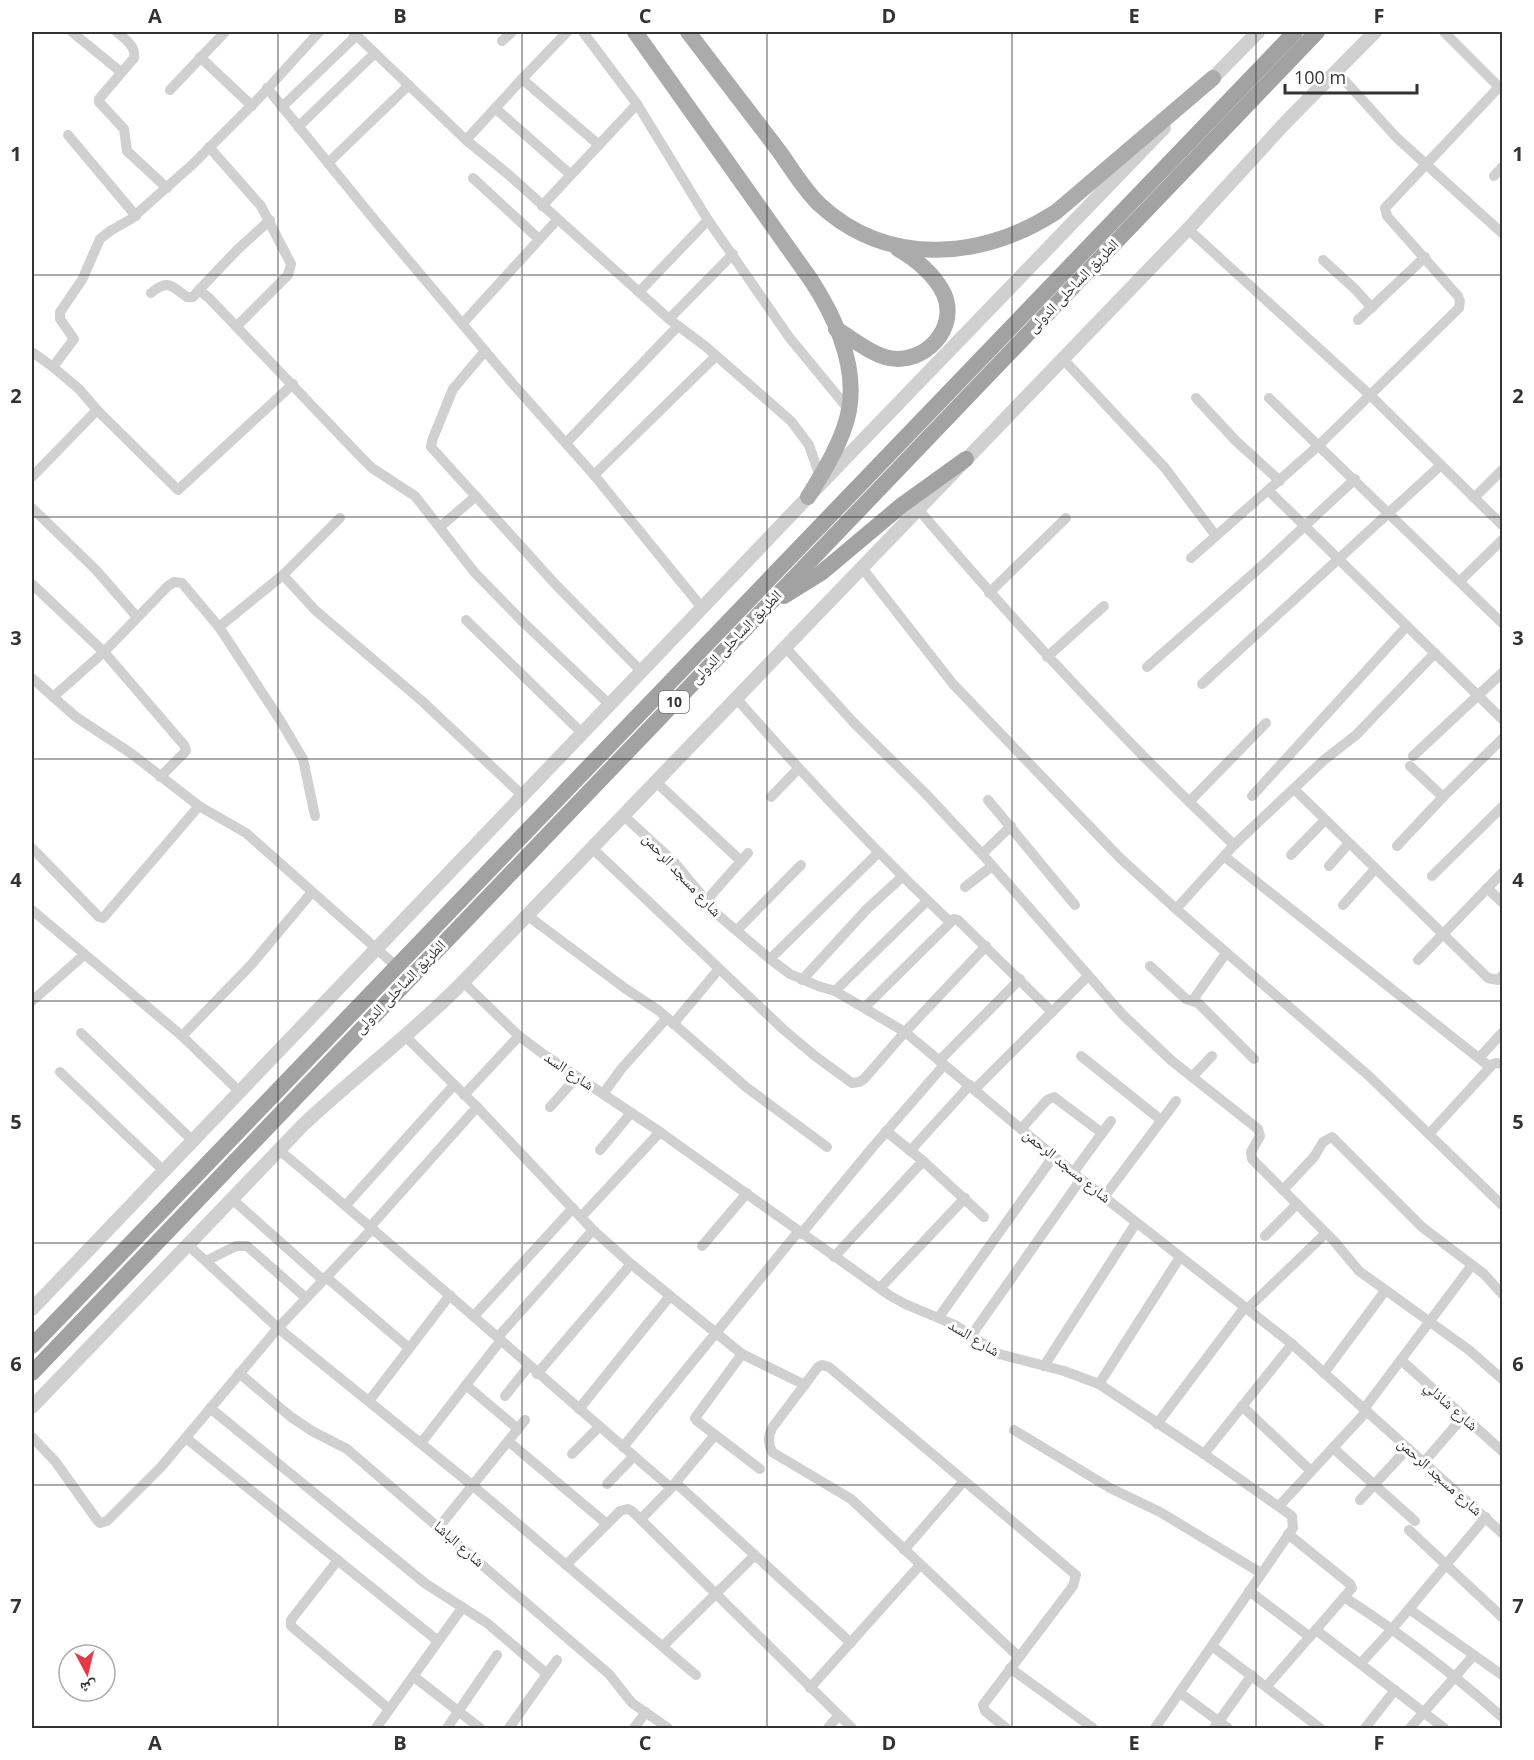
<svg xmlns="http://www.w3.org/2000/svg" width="1534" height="1760" viewBox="0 0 1534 1760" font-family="'Open Sans','Noto Naskh Arabic',sans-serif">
<rect width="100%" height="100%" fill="#fff"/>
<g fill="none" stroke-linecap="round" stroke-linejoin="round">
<!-- minor -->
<g stroke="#d0d0d0" stroke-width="10">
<path d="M 72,32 L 121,72"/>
<path d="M 117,32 C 126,40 136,46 134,58 L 99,99 L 99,102 L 124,129 L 127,151 L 167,188"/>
<path d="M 353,32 L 466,140 L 509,175 L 669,319 L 705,346 L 791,421 L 809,445 L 820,477"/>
<path d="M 567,32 L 522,79 L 599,145"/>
<path d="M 583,32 L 637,104 L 708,220 L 789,337 L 849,410"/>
<path d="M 1444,32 L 1502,90"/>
<path d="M 502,41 L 512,32"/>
<path d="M 200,57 L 252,106"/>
<path d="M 1336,71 L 1397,138 L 1502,233"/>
<path d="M 267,88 L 377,223 L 513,384 L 594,475 L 703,609"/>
<path d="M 170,90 L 225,32"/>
<path d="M 282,107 L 357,35"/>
<path d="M 495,108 L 571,175"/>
<path d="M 298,127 L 375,53"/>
<path d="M 68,135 L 136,216"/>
<path d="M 466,140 L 522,79"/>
<path d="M 209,147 L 261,206 L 291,264 L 288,275 L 237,326"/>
<path d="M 328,163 L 409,85"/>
<path d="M 1494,176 L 1502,167"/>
<path d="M 473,178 L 539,239"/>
<path d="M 542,206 L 637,104"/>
<path d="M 1188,229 L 1371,396 L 1502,525"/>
<path d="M 1323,260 L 1356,290 L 1372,308"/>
<path d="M 199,290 L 238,249 L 270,220"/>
<path d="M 639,292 L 708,220"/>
<path d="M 151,293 C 169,278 172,287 187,297 L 193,297 L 199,290 L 209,298 L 359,455 L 372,468 L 415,496 L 475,573 L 523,622 L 610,705"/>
<path d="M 669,319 L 733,254"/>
<path d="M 1358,320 L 1425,257"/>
<path d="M 463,323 L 557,220"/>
<path d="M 485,351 L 453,389 L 433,438 L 431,447 L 557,586 L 642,672"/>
<path d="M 32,352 L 53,367 L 79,389 L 97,410 L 178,490 L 293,384"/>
<path d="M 1063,359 L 1165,468 L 1216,536"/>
<path d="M 53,367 L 74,339 L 60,319 L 60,312 L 82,280 L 100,239 L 110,231 L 131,219 L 193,164 L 260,97 L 319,32"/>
<path d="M 1196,398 L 1236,441 L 1280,481"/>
<path d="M 1269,398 L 1502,623"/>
<path d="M 566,443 L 678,326"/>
<path d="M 594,475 L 716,356"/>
<path d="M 32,477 L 97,410"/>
<path d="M 1269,491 L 1502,719"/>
<path d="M 1474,498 L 1502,470"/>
<path d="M 32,508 L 96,570 L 137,617"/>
<path d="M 919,510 C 1018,627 1122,739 1234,845"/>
<path d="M 440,527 L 476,496"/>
<path d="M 1191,558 L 1318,446 L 1459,308 L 1460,301 L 1458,296 L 1387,216 L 1385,208 L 1499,87"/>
<path d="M 863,569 L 953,684 L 1120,858 L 1176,909 L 1369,1076 L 1502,1205"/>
<path d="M 283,575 L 315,610 L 422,701 L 523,796"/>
<path d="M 1460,581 L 1502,540"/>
<path d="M 32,584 L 104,652 L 184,745 L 186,750 L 184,753 L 160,777"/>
<path d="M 989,593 L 1066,518"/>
<path d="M 466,620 L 583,734"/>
<path d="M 219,627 L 283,575 L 340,518"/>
<path d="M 786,648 L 854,723 L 925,793 L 982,854 L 1123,1015 L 1172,1061 L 1258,1129 L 1260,1136 L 1251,1152 L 1252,1159 L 1334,1241 L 1359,1271 L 1469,1350 L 1502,1379"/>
<path d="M 1047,657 L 1104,606"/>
<path d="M 1147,667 L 1264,564 L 1355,479"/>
<path d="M 32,678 L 76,717 L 132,754 L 199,806 L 246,833 L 396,966"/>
<path d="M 1202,684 L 1441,465"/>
<path d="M 53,697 L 104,652 L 168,586 L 174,582 L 182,583 L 219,627 L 280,720 L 303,759 L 315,816"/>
<path d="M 737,699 C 805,777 875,851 950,922"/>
<path d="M 1413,756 L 1502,673"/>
<path d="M 1410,766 L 1443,797"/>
<path d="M 656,782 L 741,861"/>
<path d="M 1294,789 L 1488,978 L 1498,980 L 1502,976"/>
<path d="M 1252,796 L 1407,626"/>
<path d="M 771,797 L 798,769"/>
<path d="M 988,800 L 1075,905"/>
<path d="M 1189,802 L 1266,723"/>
<path d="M 624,816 L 674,862 L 718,915 L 770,959 L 790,974 L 818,986 L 835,991 L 905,1032 L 1081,1179 L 1292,1344 L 1502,1533"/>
<path d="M 1397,846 L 1443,797 L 1502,739"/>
<path d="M 32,848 L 99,917 L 103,918 L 199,806"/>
<path d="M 592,848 L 784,1030 L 815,1056 L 852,1083 L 859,1082 L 864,1079 L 905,1032 L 986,946"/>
<path d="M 982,854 L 1011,826"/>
<path d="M 1291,855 L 1325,820"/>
<path d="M 1224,856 L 1490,1067"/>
<path d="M 1329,866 L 1349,843"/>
<path d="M 1432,876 L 1502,807"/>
<path d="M 965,887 L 992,866"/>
<path d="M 1487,888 L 1502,902"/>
<path d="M 706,901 L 748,853"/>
<path d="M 1343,905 L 1375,869"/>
<path d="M 1176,909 L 1234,845 L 1324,760 L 1356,735 L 1435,653"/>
<path d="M 32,910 L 182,1036 L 240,1092"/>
<path d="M 528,916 L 626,989 L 658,1010 L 746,1087 L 827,1147"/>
<path d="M 737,930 L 801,865"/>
<path d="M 770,959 L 878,853"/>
<path d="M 1418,960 L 1502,873"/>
<path d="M 1150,966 L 1186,999 L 1198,1003 L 1254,1059"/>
<path d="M 802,980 L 867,909 L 902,877"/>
<path d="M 463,982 L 519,1036 L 546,1056 L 660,1132 L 889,1295 L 905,1304 L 955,1325 L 999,1354 L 1064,1371 L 1099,1384 L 1204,1454 L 1292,1516 L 1293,1528 L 1155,1728"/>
<path d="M 835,991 L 927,901"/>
<path d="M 1193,1000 L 1226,953"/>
<path d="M 32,1001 L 84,955"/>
<path d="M 865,1007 L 954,919 L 958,920 L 1052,1012"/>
<path d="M 673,1024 L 719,969"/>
<path d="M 81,1033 L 193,1141"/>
<path d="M 182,1036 L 251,965 L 312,892"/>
<path d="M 405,1036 L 477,1107 L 593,1230 L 631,1264 L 742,1354 L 805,1385"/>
<path d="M 1081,1056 L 1161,1120"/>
<path d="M 1479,1058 L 1502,1033"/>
<path d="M 939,1061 L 1020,979"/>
<path d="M 60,1072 L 164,1171"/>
<path d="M 1192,1077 L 1212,1056"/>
<path d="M 975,1089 L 1088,976"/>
<path d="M 603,1094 L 622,1068 L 667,1018"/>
<path d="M 464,1095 L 519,1036"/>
<path d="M 550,1107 L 577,1077"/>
<path d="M 1021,1129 L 1047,1100 L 1054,1097 L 1102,1133"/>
<path d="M 886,1131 L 923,1161 L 984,1217"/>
<path d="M 1429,1134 L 1493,1064 L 1496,1063 L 1502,1064"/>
<path d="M 279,1150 C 412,1260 540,1376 671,1488"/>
<path d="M 600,1150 L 631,1113"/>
<path d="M 910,1151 L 970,1085"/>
<path d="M 1073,1173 L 1111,1121"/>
<path d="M 1283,1190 L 1314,1157 L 1323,1142 L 1332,1137 L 1422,1227 L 1484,1274 L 1502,1294"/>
<path d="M 1104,1197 L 1176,1101"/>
<path d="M 232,1199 L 323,1280"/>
<path d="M 346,1205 L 454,1085"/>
<path d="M 581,1217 L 660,1132"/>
<path d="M 371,1226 L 477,1107"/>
<path d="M 801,1234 L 872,1148 L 944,1065"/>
<path d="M 1265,1236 L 1297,1204"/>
<path d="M 188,1245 L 278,1328 L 472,1485 L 696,1675"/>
<path d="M 702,1246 L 747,1193"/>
<path d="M 834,1257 L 923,1161"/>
<path d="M 206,1261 L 236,1246 L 247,1246 L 306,1298"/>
<path d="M 326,1277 L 409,1348"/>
<path d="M 880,1288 L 965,1198"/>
<path d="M 1247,1309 L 1326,1233"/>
<path d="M 474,1316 L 573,1208"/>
<path d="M 939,1317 L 1053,1157"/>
<path d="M 971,1336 L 1081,1179"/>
<path d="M 498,1337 L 593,1230"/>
<path d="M 742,1354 L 695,1418 L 697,1421 L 760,1469"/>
<path d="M 1401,1360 L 1502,1451"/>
<path d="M 1044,1366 L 1136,1223"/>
<path d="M 239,1373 L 291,1417 L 312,1431 L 347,1449 L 609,1674 L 632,1703 L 668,1728"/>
<path d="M 1324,1373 L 1385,1291"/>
<path d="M 537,1374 L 631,1264"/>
<path d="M 1099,1384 L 1180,1257"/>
<path d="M 466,1385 L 518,1429"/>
<path d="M 505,1396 L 529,1366"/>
<path d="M 369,1401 L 450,1295"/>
<path d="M 1242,1406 L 1311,1471"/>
<path d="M 210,1408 L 426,1584 L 487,1623 L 547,1674"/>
<path d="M 579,1409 L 670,1296"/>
<path d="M 1364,1409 L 1472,1265"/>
<path d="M 1157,1424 L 1245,1307"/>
<path d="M 1014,1430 L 1110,1488 L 1160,1512 L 1261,1573"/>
<path d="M 32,1437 L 55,1461 L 97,1520 L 100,1523 L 107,1521 L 161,1467 L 278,1328 L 373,1228"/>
<path d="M 186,1438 L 438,1641"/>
<path d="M 508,1441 L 607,1524"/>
<path d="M 421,1443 L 501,1340"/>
<path d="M 623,1447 L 798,1232"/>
<path d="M 1333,1448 L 1415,1521"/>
<path d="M 572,1454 L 599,1427"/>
<path d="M 1204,1454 L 1292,1344"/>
<path d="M 1424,1462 L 1463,1417"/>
<path d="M 676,1483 L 851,1643"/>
<path d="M 607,1484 L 634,1456"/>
<path d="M 1360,1500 L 1408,1448"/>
<path d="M 1279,1506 L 1367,1411"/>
<path d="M 641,1519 L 671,1488 L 715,1435"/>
<path d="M 439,1527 L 525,1420"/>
<path d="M 1409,1530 L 1502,1617"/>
<path d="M 904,1550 L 964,1481"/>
<path d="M 338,1560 L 291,1620 L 291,1626 L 389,1709"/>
<path d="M 566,1565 L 620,1511 L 628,1509 L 632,1511 L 852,1728"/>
<path d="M 1249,1591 L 1310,1637"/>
<path d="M 1344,1597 C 1400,1633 1452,1673 1502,1717"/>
<path d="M 1409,1609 L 1502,1675"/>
<path d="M 1316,1630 L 1444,1728"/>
<path d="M 663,1646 L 755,1555"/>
<path d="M 1212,1646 L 1320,1728"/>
<path d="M 1361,1663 L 1393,1628 L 1486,1517"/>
<path d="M 1010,1668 L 1093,1728"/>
<path d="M 413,1676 L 480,1728"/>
<path d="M 1267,1686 L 1352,1588 L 1350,1584 L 1288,1534"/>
<path d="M 810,1688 L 920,1565"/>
<path d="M 1180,1693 L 1228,1728"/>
<path d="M 376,1728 L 462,1608"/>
<path d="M 447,1728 L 497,1655"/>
<path d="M 509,1728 L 557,1660"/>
<path d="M 634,1728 L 646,1712"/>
<path d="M 828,1728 L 838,1716"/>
<path d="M 1006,1728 L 985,1711 L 983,1705 L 1073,1586 L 1076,1575 L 829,1367 L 822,1365 L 818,1367 L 772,1428 C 768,1437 768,1443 772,1452 L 851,1499 L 1019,1657"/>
<path d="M 1214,1728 L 1252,1675"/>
<path d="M 1365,1728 L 1395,1690"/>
<path d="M 1410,1728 L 1474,1655"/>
</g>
<!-- tertiary -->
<g stroke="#d0d0d0" stroke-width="14">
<path d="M 1207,84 L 1258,32"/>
<path d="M 32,1309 L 808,497 L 1164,128"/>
<path d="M 32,1407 L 303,1125 C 355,1076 413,1033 463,982 L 1188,229 L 1286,122 L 1375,32"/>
</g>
<!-- primary -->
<g stroke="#ababab" stroke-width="16">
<path d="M 635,32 L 811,280 C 835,317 857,365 849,410 C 844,439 823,473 808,497"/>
<path d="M 688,32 C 718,71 748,111 779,151 C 792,169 804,190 820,205 C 889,268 983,259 1056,212 L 1213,78"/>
<path d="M 836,329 C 853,339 871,354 889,358 C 924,365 959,329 944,294 C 935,275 916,259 898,249"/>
</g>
<!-- trunk -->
<g stroke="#a2a2a2" stroke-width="16">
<path d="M 784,596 L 821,573 L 902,505 L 966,459"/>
<path d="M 32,1346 L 1295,32"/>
<path d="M 32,1373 L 1317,32"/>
</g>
</g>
<!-- grid -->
<path fill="none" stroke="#333" stroke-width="1.5" stroke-opacity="0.55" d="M 278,32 L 278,1728M 522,32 L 522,1728M 767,32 L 767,1728M 1012,32 L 1012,1728M 1256,32 L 1256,1728M 32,275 L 1502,275M 32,517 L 1502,517M 32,759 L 1502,759M 32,1001 L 1502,1001M 32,1243 L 1502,1243M 32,1485 L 1502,1485"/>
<g text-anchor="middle" stroke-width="6" stroke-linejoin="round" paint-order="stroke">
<!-- shield labels -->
<rect fill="#fff" stroke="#707070" stroke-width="1.5" x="659" y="691" width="30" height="22" rx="4.5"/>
<g font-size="14" font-weight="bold" fill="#333">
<text x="674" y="707">10</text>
</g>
<!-- street labels -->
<g font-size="15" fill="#333" stroke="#fff">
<text transform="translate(1073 286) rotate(-46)" y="5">الطريق الساحلى الدولى</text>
<text transform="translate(736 637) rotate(-46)" y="5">الطريق الساحلى الدولى</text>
<text transform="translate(682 875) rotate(47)" y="5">شارع مسجد الرحمن</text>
<text transform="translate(400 987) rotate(-46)" y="5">الطريق الساحلى الدولى</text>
<text transform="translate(569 1071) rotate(34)" y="5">شارع السد</text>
<text transform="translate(1067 1166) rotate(39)" y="5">شارع مسجد الرحمن</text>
<text transform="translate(974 1338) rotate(31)" y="5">شارع السد</text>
<text transform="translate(1451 1406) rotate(42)" y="5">شارع شاذلي</text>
<text transform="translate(1440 1477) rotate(42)" y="5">شارع مسجد الرحمن</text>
<text transform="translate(459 1544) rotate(41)" y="5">شارع الباشا</text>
</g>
</g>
<!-- border -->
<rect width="1534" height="1760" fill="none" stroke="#ffffff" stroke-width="66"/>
<!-- north arrow -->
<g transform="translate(87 1673) rotate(173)"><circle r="28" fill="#ffffff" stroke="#adadad" stroke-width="1.5"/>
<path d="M0-4.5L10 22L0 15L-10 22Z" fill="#e63946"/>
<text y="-9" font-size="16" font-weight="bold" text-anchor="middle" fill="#333333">ش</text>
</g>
<!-- scale -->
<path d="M1285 84v9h132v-9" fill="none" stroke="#333333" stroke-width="3"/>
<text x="1294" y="84" font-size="18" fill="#333333" stroke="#ffffff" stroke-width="4.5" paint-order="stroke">100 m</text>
<rect x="33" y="33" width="1468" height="1694" fill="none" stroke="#333" stroke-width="2"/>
<g font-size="20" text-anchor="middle" font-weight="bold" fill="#333">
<text x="155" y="23">A</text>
<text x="400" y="23">B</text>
<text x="645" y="23">C</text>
<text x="889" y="23">D</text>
<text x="1134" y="23">E</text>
<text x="1379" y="23">F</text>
<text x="16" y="161">1</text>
<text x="1518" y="161">1</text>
<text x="16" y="403">2</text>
<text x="1518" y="403">2</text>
<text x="16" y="645">3</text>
<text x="1518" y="645">3</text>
<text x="16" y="887">4</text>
<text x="1518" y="887">4</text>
<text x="16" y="1129">5</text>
<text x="1518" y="1129">5</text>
<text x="16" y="1371">6</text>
<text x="1518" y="1371">6</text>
<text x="16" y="1613">7</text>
<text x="1518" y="1613">7</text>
<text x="155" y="1750">A</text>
<text x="400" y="1750">B</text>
<text x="645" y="1750">C</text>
<text x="889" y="1750">D</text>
<text x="1134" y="1750">E</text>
<text x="1379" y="1750">F</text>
</g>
</svg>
